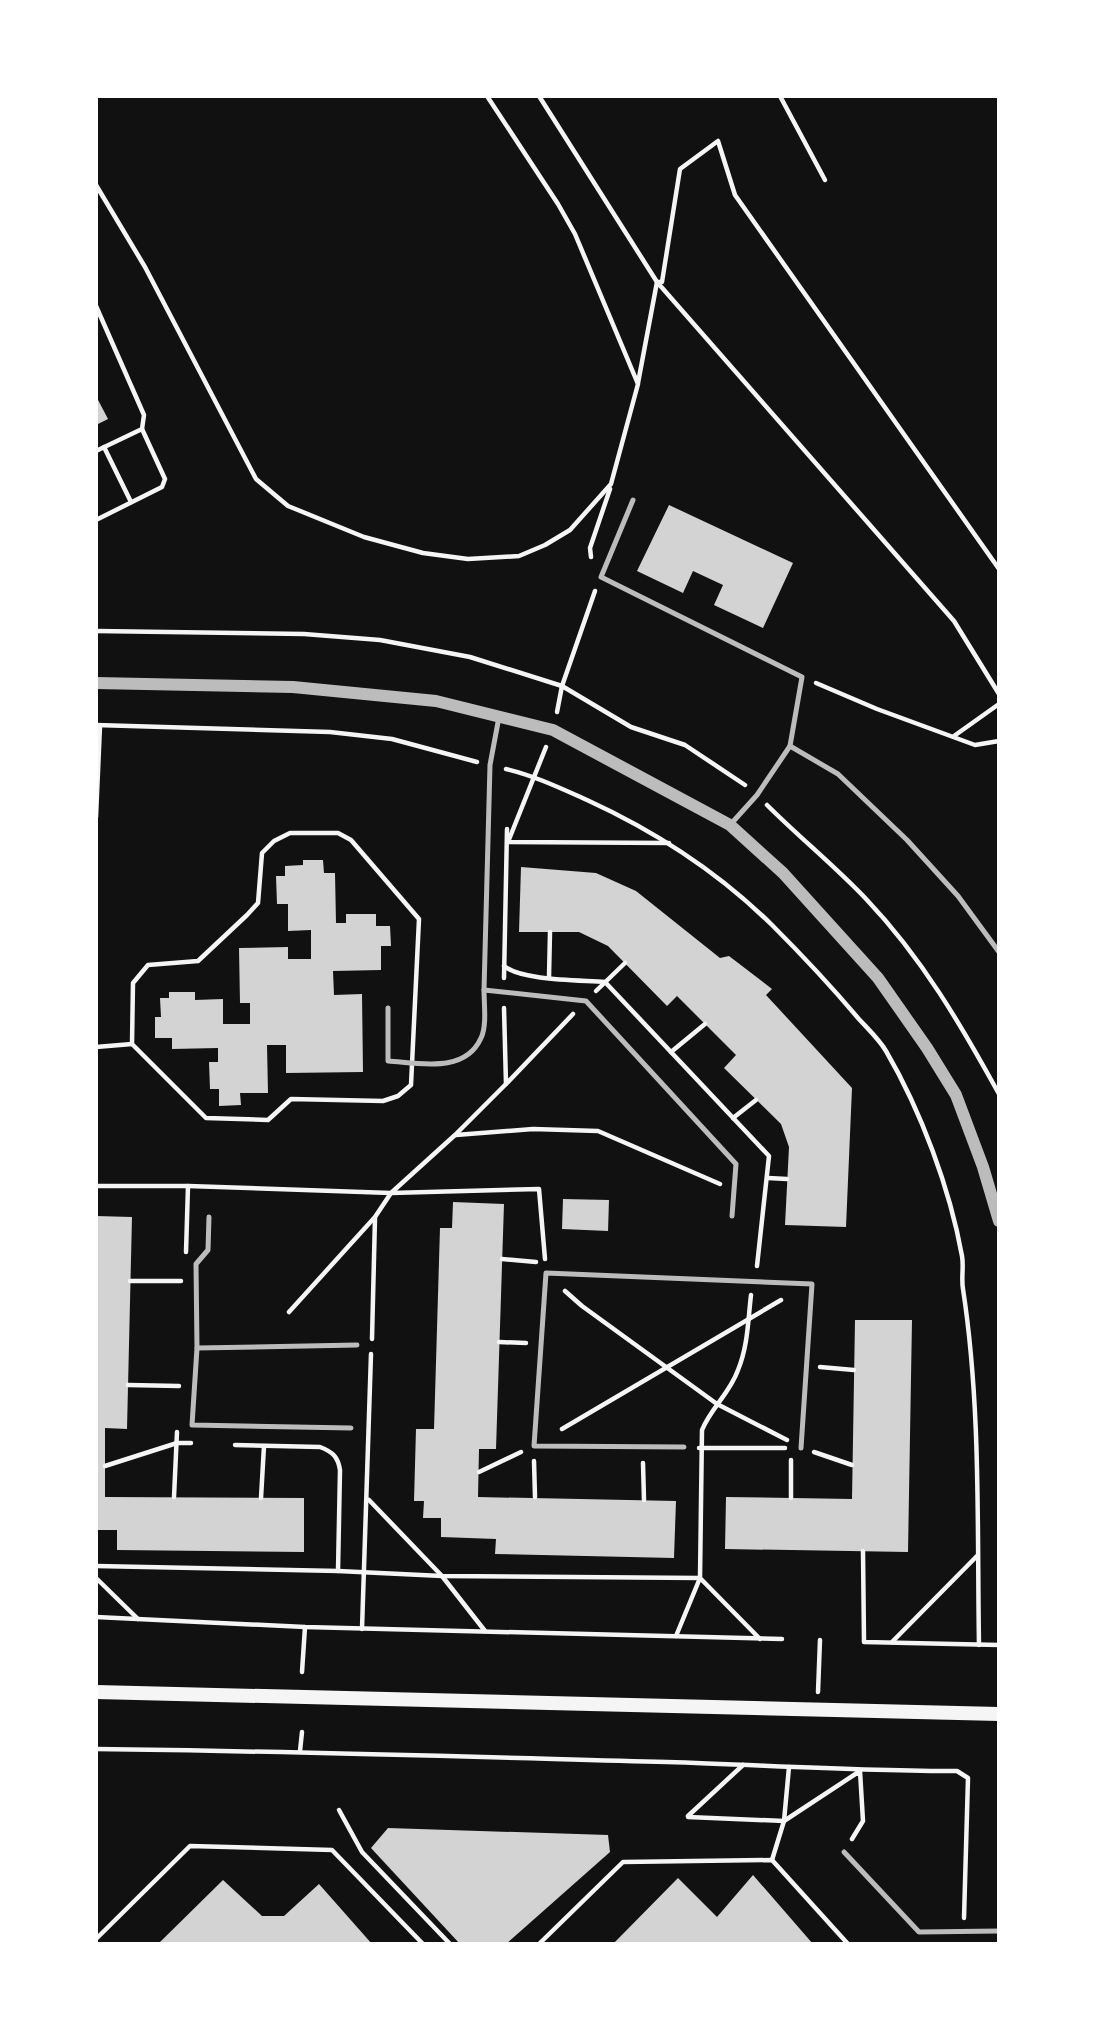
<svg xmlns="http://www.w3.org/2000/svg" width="1095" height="2040" viewBox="0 0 1095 2040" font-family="Commissioner,sans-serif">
<rect width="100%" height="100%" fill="#111"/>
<!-- building -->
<g fill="#d3d3d3">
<path d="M 96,396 L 108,419 L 96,425 Z"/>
<path d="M 669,505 L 793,563 L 763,628 L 714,605 L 723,585 L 693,571 L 683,593 L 637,571 Z"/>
<path d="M 303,860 L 323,860 L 324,873 L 335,873 L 336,923 L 346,923 L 346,914 L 376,914 L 376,926 L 390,926 L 391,946 L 381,946 L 381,970 L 333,971 L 334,995 L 362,994 L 363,1072 L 286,1073 L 286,1045 L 267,1045 L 268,1093 L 240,1093 L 241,1105 L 219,1106 L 219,1089 L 210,1089 L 209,1062 L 218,1062 L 218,1048 L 172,1049 L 172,1038 L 155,1038 L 155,1017 L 161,1017 L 160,998 L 169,998 L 169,992 L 195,992 L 195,1000 L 223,999 L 223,1024 L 250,1024 L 250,1003 L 240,1003 L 239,948 L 288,947 L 288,959 L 311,959 L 311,930 L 288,931 L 288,904 L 277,904 L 276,876 L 285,876 L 285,866 L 303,865 Z"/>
<path d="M 521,867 L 596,873 L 636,891 L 720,958 L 729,956 L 772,989 L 766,995 L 852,1088 L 846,1227 L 785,1225 L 789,1147 L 781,1124 L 724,1068 L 736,1055 L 677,996 L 667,1006 L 608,946 L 579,932 L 519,932 Z"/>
<path d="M 563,1199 L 609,1200 L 608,1231 L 562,1229 Z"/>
<path d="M 453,1202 L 504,1204 L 496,1449 L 479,1449 L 478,1497 L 676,1501 L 674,1558 L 495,1554 L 496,1539 L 441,1537 L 441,1518 L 423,1518 L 424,1501 L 414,1501 L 416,1429 L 434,1429 L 440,1228 L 452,1228 Z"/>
<path d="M 96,1216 L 132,1217 L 127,1429 L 105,1428 L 105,1497 L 304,1498 L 304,1552 L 117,1550 L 117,1530 L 96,1530 Z"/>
<path d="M 855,1320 L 912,1320 L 908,1552 L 725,1549 L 726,1497 L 852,1499 Z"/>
<path d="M 388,1828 L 608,1835 L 610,1852 L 506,1944 L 460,1944 L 371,1848 Z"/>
<path d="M 753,1875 L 813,1944 L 613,1944 L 678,1878 L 717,1917 Z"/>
<path d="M 223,1880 L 262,1916 L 284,1916 L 319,1884 L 372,1944 L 158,1944 Z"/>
</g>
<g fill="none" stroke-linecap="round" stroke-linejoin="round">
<!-- path -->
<g stroke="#f5f5f5" stroke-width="4.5">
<path d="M 539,96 L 657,282 L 954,621 L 999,694"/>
<path d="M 780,96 L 825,180"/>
<path d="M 96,185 L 145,267 L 256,479 L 288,506 L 364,537 L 423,553 L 468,559 L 519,556 L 545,545 L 570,530 L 611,484 L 638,384 L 575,234 L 558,204 L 487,96"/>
<path d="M 96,306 L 144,415 L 142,429 L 96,451"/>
<path d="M 638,383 L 657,282 L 662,282 L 680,169 L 718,141 L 735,195 L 999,569"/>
<path d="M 104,447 L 131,502"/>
<path d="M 96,520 L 162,487 L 165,479 L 142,429"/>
<path d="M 591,557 L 590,548 L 610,489"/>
<path d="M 96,631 L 304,634 L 380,640 L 470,657 L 562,686 L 631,727 L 685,745 L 745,785"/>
<path d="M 816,683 L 877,709 L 975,745 L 999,741"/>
<path d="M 557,712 L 562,686 L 595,591"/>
<path d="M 96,725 L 330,732 L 392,739 L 477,762"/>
<path d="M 954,736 L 999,704"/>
<path d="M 546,747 L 508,842 L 669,843"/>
<path d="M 506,769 C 535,776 560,788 587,800 C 657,832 718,872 772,925 C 802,955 831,986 858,1018 C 867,1028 879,1039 886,1051 C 921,1111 950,1189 962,1256 C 964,1267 961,1278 963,1289 C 981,1406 977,1527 979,1645"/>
<path d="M 767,805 C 800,838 836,867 867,900 C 922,958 961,1025 999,1094"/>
<path d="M 96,817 L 100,726"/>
<path d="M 290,833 L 338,833 L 351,840 L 419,919 L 411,1085 L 398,1096 L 383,1101 L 291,1099 L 268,1120 L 206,1118 L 132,1044 L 133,983 L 148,965 L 198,961 L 247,915 L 258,903 L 262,853 L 274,841 Z"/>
<path d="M 504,966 C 522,981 580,980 605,982 L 769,1156 L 757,1266"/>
<path d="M 549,977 L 550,932"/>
<path d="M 504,978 L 507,829"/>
<path d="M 596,991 L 625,963"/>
<path d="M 96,1047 L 132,1044"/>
<path d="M 671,1052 L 705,1024"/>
<path d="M 506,1084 L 573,1014"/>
<path d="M 733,1118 L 756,1100"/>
<path d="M 456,1135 L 533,1129 L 598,1131 L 720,1184"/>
<path d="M 768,1178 L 787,1179"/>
<path d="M 96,1186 L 188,1186 L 391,1193 L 539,1189 L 545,1259"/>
<path d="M 186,1252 L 188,1186"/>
<path d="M 502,1259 L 536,1262"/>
<path d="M 130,1281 L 181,1281"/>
<path d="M 565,1291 L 582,1306 L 717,1404 L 787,1440"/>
<path d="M 751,1295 C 748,1320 748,1346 738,1370 C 730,1393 711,1408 702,1430 L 700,1578 L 760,1639"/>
<path d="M 289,1312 L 375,1217 L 391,1193 L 455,1135 L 506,1084 L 504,1008"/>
<path d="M 372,1339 L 375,1218"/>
<path d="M 499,1342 L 526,1343"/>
<path d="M 820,1367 L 854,1370"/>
<path d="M 128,1385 L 179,1386"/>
<path d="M 562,1429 L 781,1300"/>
<path d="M 235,1445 L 320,1447 C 333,1452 338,1457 340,1470 L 338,1571"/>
<path d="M 699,1448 L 785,1448"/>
<path d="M 814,1452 L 852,1465"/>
<path d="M 534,1461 L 535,1497"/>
<path d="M 643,1463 L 644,1500"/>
<path d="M 105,1466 L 177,1443 L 191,1443"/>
<path d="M 479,1472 L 521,1452"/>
<path d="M 174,1497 L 177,1432"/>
<path d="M 261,1498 L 264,1446"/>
<path d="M 791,1498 L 791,1460"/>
<path d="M 369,1500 L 442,1576 L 485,1631"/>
<path d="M 863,1551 L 864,1642 L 999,1645"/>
<path d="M 96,1566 L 338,1571 L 442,1576 L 700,1578 L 676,1636"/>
<path d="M 96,1578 L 138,1619"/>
<path d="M 96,1617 L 305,1627 L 782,1639"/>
<path d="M 362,1629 L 371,1354"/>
<path d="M 892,1642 L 977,1556"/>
<path d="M 302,1672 L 305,1627"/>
<path d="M 818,1692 L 820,1640"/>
<path d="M 96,1749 C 287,1751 477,1757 667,1762 C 764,1765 860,1771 957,1771 L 968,1778 L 964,1918"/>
<path d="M 300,1751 L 302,1732"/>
<path d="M 339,1810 L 362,1852 L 450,1944"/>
<path d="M 688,1816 L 743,1765"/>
<path d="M 688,1817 L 784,1821 L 860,1771 L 863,1821 L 852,1839"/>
<path d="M 772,1860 L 784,1821 L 789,1767"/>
<path d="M 96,1939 L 190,1846 L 332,1850 L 423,1944"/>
<path d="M 539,1944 L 623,1862 L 772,1860 L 848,1944"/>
</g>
<!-- service -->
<g stroke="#bcbcbc" stroke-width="5">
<path d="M 633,500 L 601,577 L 802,677 L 790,746"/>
<path d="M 499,717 L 490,765 L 484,990 L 586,1001 L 736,1164 L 732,1216"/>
<path d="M 730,825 L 757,795 L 790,746 L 838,774 L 907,840 L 958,896 L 999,952"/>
<path d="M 388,1008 L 388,1061 C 419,1063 465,1074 481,1038 C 487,1026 484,1004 484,990"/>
<path d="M 209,1217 L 208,1250 L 196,1264 L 197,1348 L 192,1425 L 351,1428"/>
<path d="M 197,1348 L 357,1345"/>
<path d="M 684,1447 L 534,1446 L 546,1273 L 812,1284 L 801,1448"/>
<path d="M 844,1852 L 919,1932 L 999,1931"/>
</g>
<!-- tertiary -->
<path stroke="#bcbcbc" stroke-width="12" d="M 96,683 L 293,687 L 436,701 L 553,730 L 730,825 L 783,873 L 878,978 L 927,1048 L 956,1095 L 983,1167 L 999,1221"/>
<!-- secondary -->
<path stroke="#f5f5f5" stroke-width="14" d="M 96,1692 L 999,1714"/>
</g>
<!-- border -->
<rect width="1095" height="2040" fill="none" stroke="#ffffff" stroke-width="196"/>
</svg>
